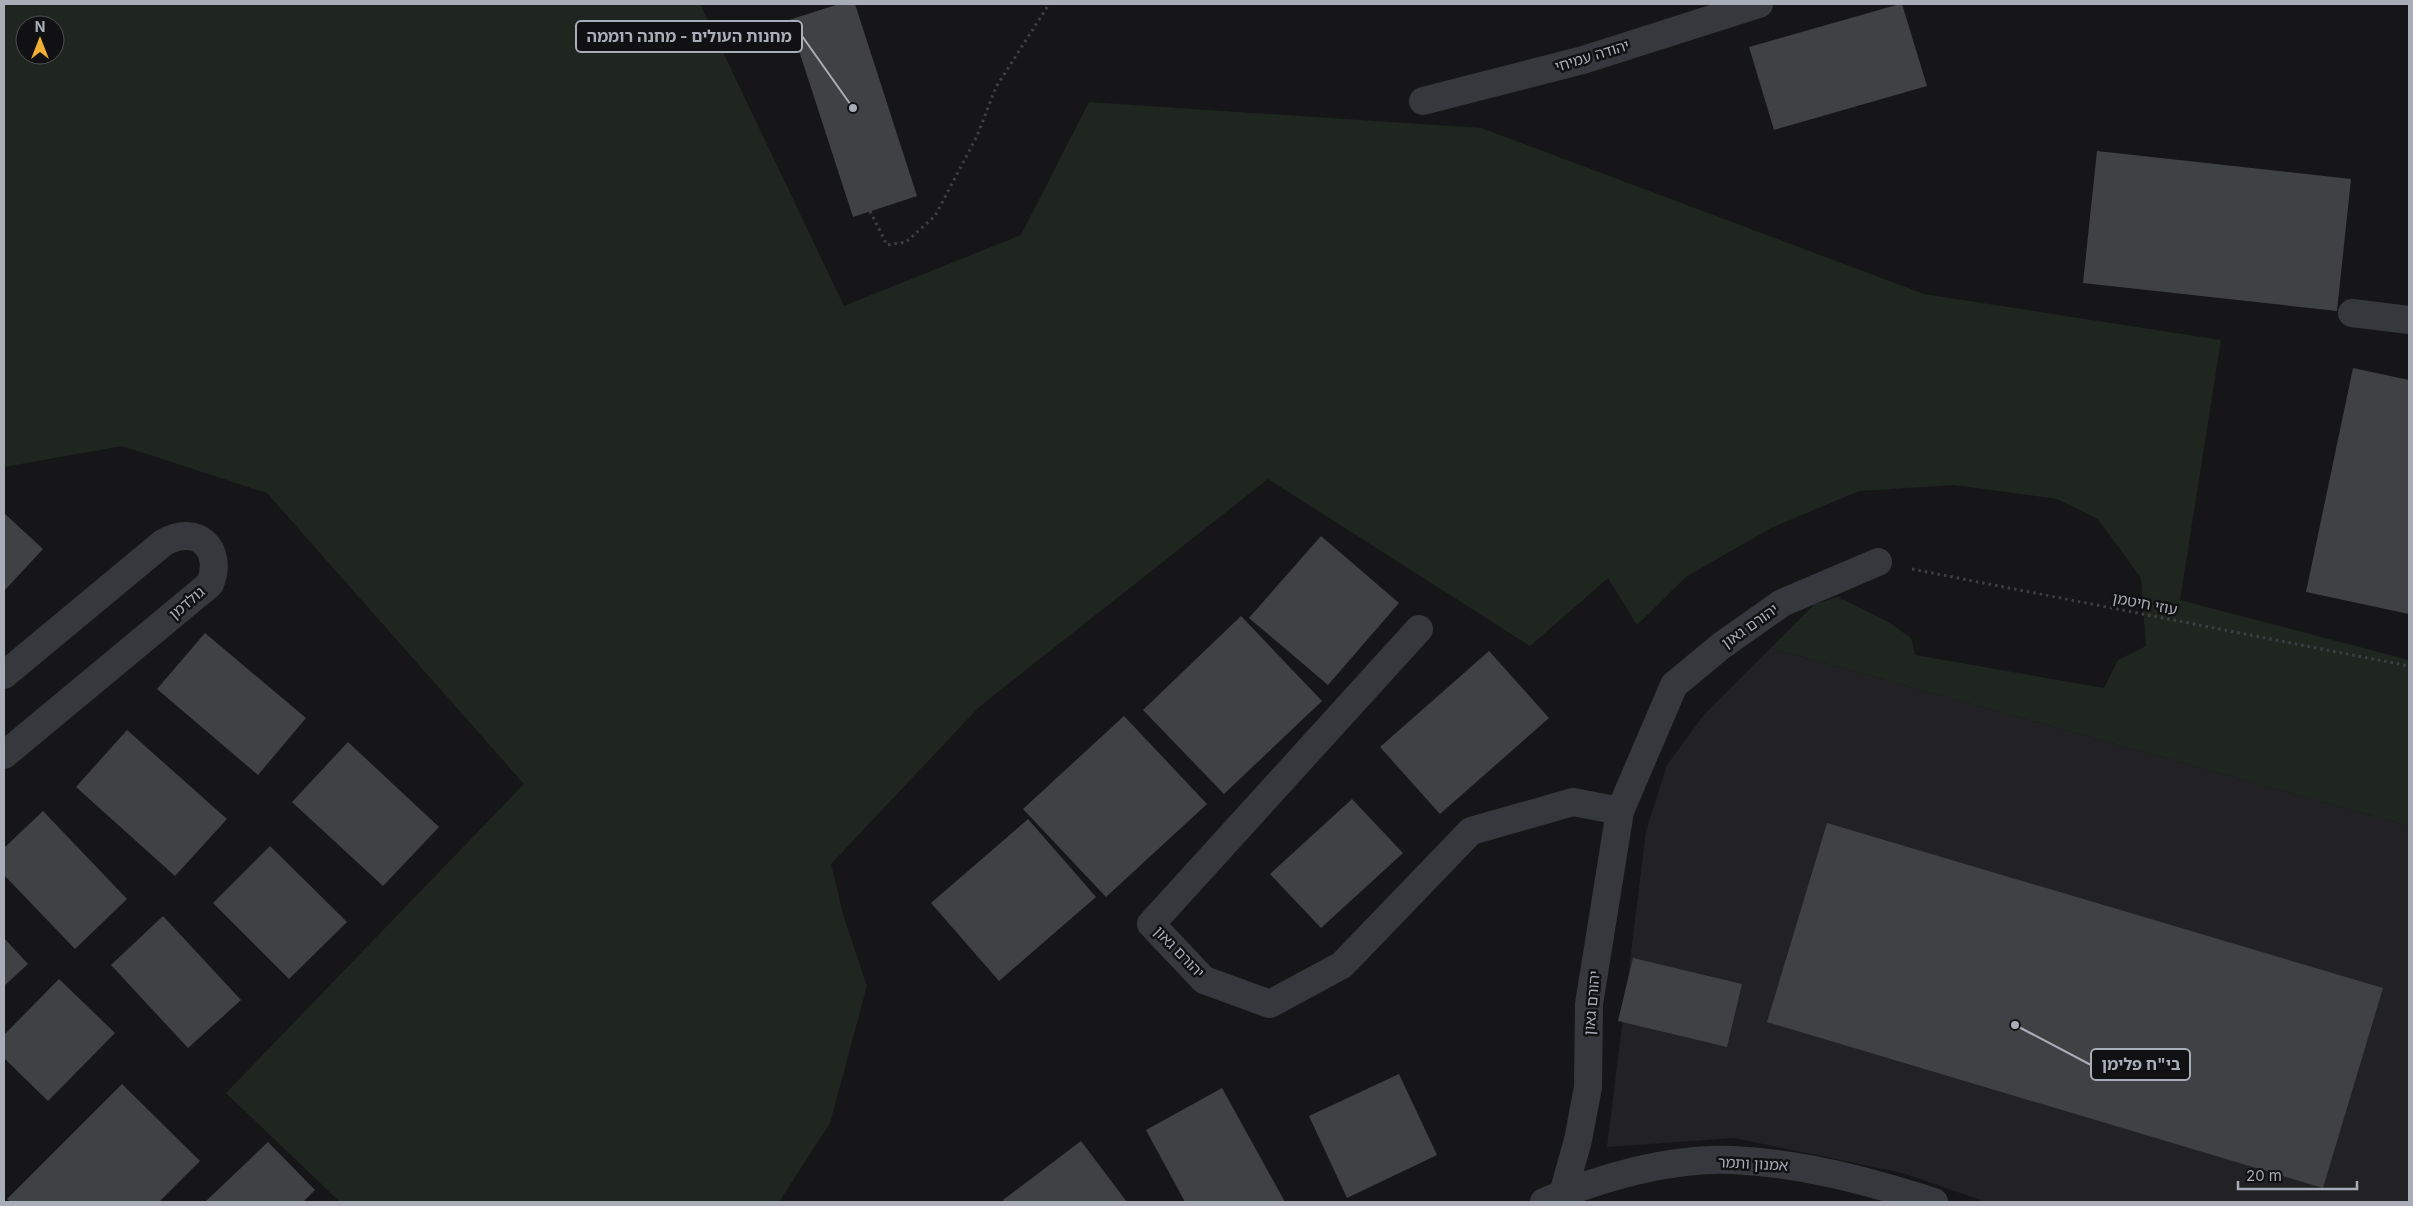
<svg xmlns="http://www.w3.org/2000/svg" width="2413" height="1206" viewBox="0 0 2413 1206" font-family="Inter,'Noto Sans Hebrew',sans-serif">
<rect width="100%" height="100%" fill="#161618"/>
<!-- built -->
<path fill="#222225" d="M 1771,648 L 2409,826 L 2409,1202 L 1986,1202 L 1903,1173 L 1734,1138 L 1607,1147 L 1646,831 L 1667,765 L 1703,716 Z"/>
<!-- green -->
<path fill="#1e261f" fill-rule="evenodd" d="M 4,4 L 700,4 L 844,306 L 1021,235 L 1089,102 L 1481,128 L 1924,294 L 2221,340 L 2180,600 L 2409,660 L 2409,826 L 1771,648 L 1815,604 L 1838,597 L 1890,623 L 1911,638 L 1915,655 L 2104,688 L 2118,660 L 2146,646 L 2141,578 L 2098,519 L 2057,499 L 1954,485 L 1859,491 L 1771,528 L 1686,577 L 1637,625 L 1608,578 L 1530,646 L 1268,479 L 979,707 L 831,864 L 843,914 L 867,986 L 830,1123 L 779,1202 L 340,1202 L 226,1093 L 524,784 L 267,493 L 122,446 L 4,467 ZM 25,25 L 55,25 L 55,55 L 25,55 Z"/>
<!-- building -->
<g fill="#404145">
<path d="M 839,4 L 855,4 L 917,196 L 853,217 L 789,20 Z"/>
<path d="M 1900,4 L 1902,4 L 1927,86 L 1774,130 L 1749,47 Z"/>
<path d="M 2097,151 L 2351,179 L 2337,311 L 2083,283 Z"/>
<path d="M 2353,368 L 2409,380 L 2409,614 L 2306,592 Z"/>
<path d="M 4,513 L 43,549 L 4,591 Z"/>
<path d="M 1321,536 L 1399,603 L 1328,685 L 1249,618 Z"/>
<path d="M 1241,616 L 1322,701 L 1224,794 L 1143,710 Z"/>
<path d="M 205,633 L 306,718 L 258,775 L 157,689 Z"/>
<path d="M 1489,651 L 1549,718 L 1440,814 L 1380,747 Z"/>
<path d="M 1124,716 L 1207,804 L 1106,897 L 1023,809 Z"/>
<path d="M 127,730 L 227,819 L 175,876 L 76,787 Z"/>
<path d="M 348,742 L 439,827 L 383,886 L 292,802 Z"/>
<path d="M 1352,799 L 1403,853 L 1321,928 L 1270,874 Z"/>
<path d="M 43,811 L 127,899 L 75,949 L 4,875 L 4,848 Z"/>
<path d="M 1028,819 L 1096,897 L 999,981 L 931,903 Z"/>
<path d="M 1827,823 L 2383,988 L 2323,1188 L 1767,1022 Z"/>
<path d="M 270,846 L 347,922 L 289,979 L 213,903 Z"/>
<path d="M 163,916 L 241,1000 L 188,1048 L 111,965 Z"/>
<path d="M 4,938 L 28,964 L 4,986 Z"/>
<path d="M 1633,958 L 1742,984 L 1727,1047 L 1618,1021 Z"/>
<path d="M 59,979 L 115,1033 L 48,1101 L 4,1058 L 4,1035 Z"/>
<path d="M 1399,1074 L 1437,1155 L 1347,1198 L 1309,1116 Z"/>
<path d="M 122,1084 L 200,1161 L 159,1202 L 10,1202 L 7,1199 Z"/>
<path d="M 1222,1088 L 1285,1202 L 1185,1202 L 1146,1130 Z"/>
<path d="M 1081,1141 L 1127,1202 L 1005,1202 L 1003,1200 Z"/>
<path d="M 268,1142 L 315,1190 L 303,1202 L 205,1202 Z"/>
</g>
<g fill="none" stroke-linecap="round" stroke-linejoin="round">
<!-- path -->
<g stroke="#3d3f44" stroke-width="3" stroke-dasharray="2.5 4" stroke-linecap="butt">
<path d="M 870,211 L 887,245 L 906,242 L 935,216 L 977,136 L 996,87 L 1049,4"/>
<path d="M 1912,569 L 2409,666"/>
</g>
<!-- minor -->
<g stroke="#37383d" stroke-width="28">
<path d="M 1423,101 L 1583,60 L 1759,4"/>
<path d="M 2352,313 L 2409,320"/>
<path d="M 1419,629 L 1151,924 L 1204,980 L 1270,1004 L 1342,965 L 1471,831 L 1573,802 L 1620,811"/>
<path d="M 4,675 L 163,543 C 197,523 224,549 210,584 L 4,755"/>
<path d="M 1563,1194 L 1578,1140 L 1588,1087 L 1589,1004 L 1620,811 L 1674,685 L 1721,646 L 1782,603 L 1878,562"/>
</g>
<!-- tertiary -->
<path stroke="#37383d" stroke-width="28" d="M 1544,1202 C 1598,1178 1672,1157 1732,1160 C 1802,1163 1868,1181 1934,1202"/>
</g>
<g text-anchor="middle" stroke-width="5" stroke-linejoin="round" paint-order="stroke">
<!-- street labels -->
<g font-size="15" fill="#a8adb8" stroke="#111113">
<text transform="translate(1592 56) rotate(-17)" y="5">יהודה עמיחי</text>
<text transform="translate(187 603) rotate(-40)" y="5">גולדמן</text>
<text transform="translate(2145 604) rotate(11)" y="5">עוזי חיטמן</text>
<text transform="translate(1750 626) rotate(-35)" y="5">יהורם גאון</text>
<text transform="translate(1179 952) rotate(46)" y="5">יהורם גאון</text>
<text transform="translate(1592 1003) rotate(-85)" y="5">יהורם גאון</text>
<text transform="translate(1753 1164) rotate(3)" y="5">אמנון ותמר</text>
</g>
</g>
<!-- callouts -->
<path fill="none" stroke="#a8adb8" stroke-width="2" d="M853 108L802 36M2015 1025L2091 1065"/>
<g fill="#a8adb8" stroke="#111113" stroke-width="2">
<circle cx="853" cy="108" r="5"/>
<circle cx="2015" cy="1025" r="5"/>
</g>
<g fill="#111113" stroke="#a8adb8" stroke-width="2">
<rect x="576" y="21" width="226" height="31" rx="5"/>
<rect x="2091" y="1049" width="99" height="31" rx="5"/>
</g>
<g font-size="16" text-anchor="middle" font-weight="bold" fill="#a8adb8">
<text x="689" y="42">מחנות העולים - מחנה רוממה</text>
<text x="2141" y="1070">בי"ח פלימן</text>
</g>
<!-- border -->
<rect width="2413" height="1206" fill="none" stroke="#a8adb8" stroke-width="10"/>
<!-- north arrow -->
<g transform="translate(40 40)"><circle r="24" fill="#111113" stroke="#4d4f55"/>
<path d="M0-4L9 19L0 12L-9 19Z" fill="#f2b134"/>
<text y="-8" font-size="14" font-weight="bold" text-anchor="middle" fill="#a8adb8">N</text>
</g>
<!-- scale -->
<path d="M2238 1181v8h119v-8" fill="none" stroke="#a8adb8" stroke-width="2.5"/>
<text x="2246" y="1181" font-size="15" fill="#a8adb8" stroke="#111113" stroke-width="4" paint-order="stroke">20 m</text>
</svg>
